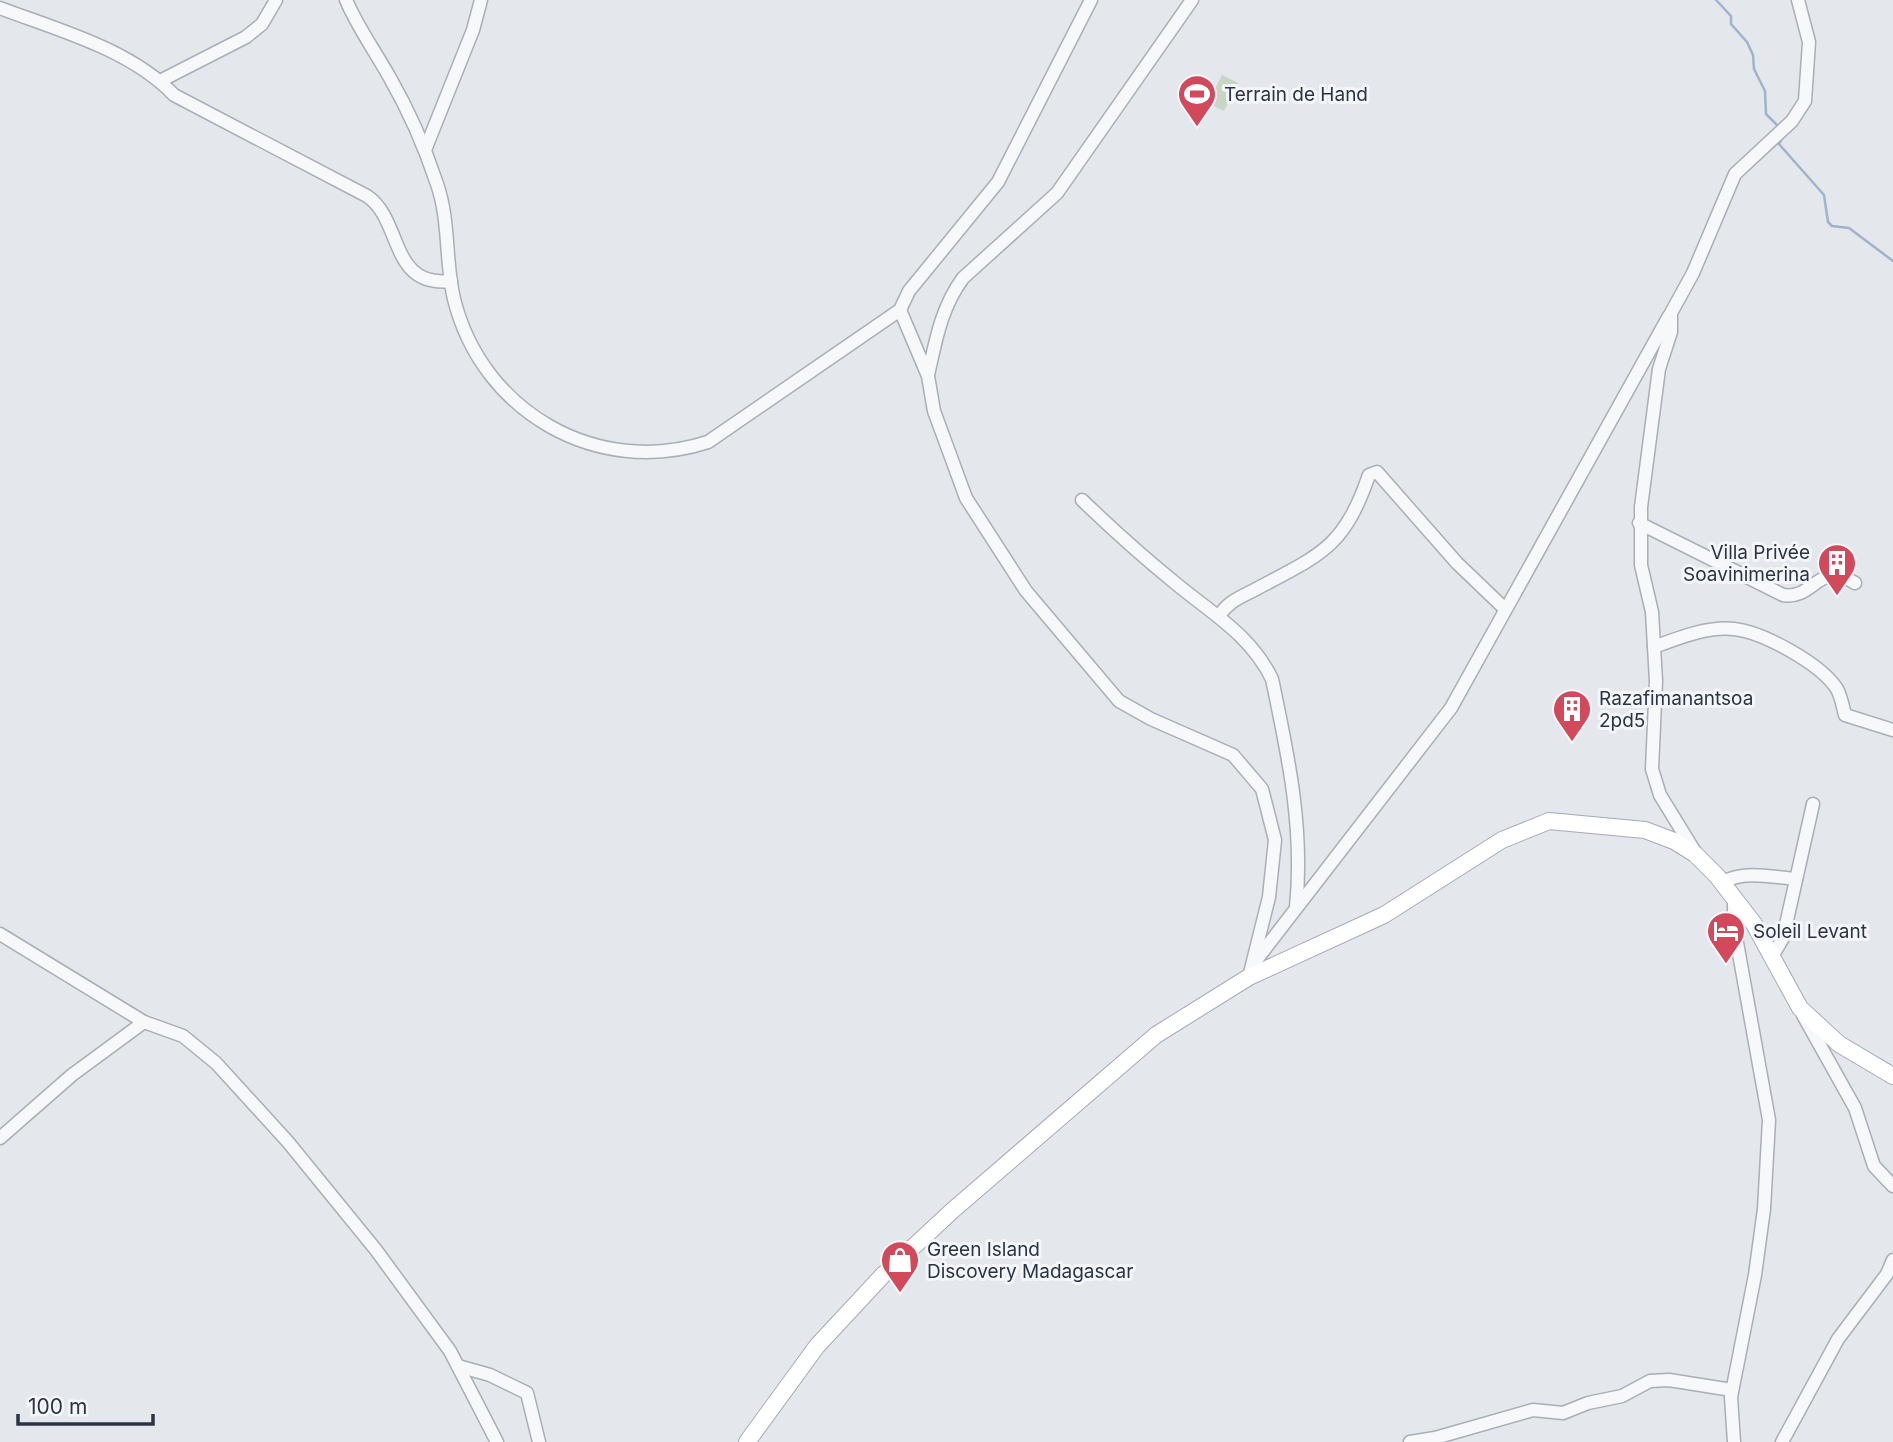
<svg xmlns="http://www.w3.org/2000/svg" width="1893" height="1442" viewBox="0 0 1893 1442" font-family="Inter,sans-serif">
<rect width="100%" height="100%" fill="#e4e7ec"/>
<!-- green -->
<path fill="#c9d6c5" d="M 1222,75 L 1238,83 L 1224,111 L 1208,103 Z"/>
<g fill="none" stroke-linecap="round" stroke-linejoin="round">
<!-- stream -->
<g stroke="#9fb4cc" stroke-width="2.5">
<path d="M 1716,0 L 1731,16 L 1731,24 L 1747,42 L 1753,55 L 1754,69 L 1765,91 L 1766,114 L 1779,127"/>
<path d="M 1783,137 L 1779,144 L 1824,195 L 1828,222 L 1832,226 L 1849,228 L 1893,261"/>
</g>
<defs>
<g id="minor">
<path d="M 346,0 C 358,28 375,51 390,78 C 409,111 425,148 437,184 C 450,221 445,262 454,299 C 482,412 597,478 708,442 L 900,310 L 928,376 L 934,411 L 966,498 L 1026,591 L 1119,701 L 1151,719 L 1233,755 L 1262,789 L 1275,840 L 1269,897 L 1249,977"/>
<path d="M 0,8 C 58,30 130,49 174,95 L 367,196 C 403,220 389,288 451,281"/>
<path d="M 160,81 L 246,37 L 262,24 L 276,0"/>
<path d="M 425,150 L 473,30 L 481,0"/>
<path d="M 900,310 L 909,291 L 998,182 L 1091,0"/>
<path d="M 928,375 C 936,340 941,308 963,278 L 1057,193 L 1192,0"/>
<path d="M 1082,500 C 1111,528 1142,556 1174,582 C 1211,613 1250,634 1272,679 C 1288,755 1304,828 1296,907"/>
<path d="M 1639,523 L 1783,595 C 1815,600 1817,560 1855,583"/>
<path d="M 1219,616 C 1229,600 1242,597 1258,588 C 1322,554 1344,547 1369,475 L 1377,472 L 1457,563 L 1505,609"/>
<path d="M 1654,647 C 1678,638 1708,626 1734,629 C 1763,632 1821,664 1837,689 C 1841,696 1843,707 1845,715 L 1893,730"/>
<path d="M 1695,852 L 1660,795 L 1652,769 L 1656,681 L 1652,612 L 1641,565 L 1641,507 L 1659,369 L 1671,332 L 1671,313 L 1693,273 L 1735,174 L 1792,121 L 1805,101 L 1809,42 L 1798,0"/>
<path d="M 1723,882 C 1744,870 1772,877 1796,879"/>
<path d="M 1734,896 L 1734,926 L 1769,1120 L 1764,1209 L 1755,1275 L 1731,1397 L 1734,1442"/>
<path d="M 0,934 L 144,1022 L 183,1036 L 216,1063 L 288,1142 L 376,1250 L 450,1351 L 497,1442"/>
<path d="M 1773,955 L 1783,938 L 1813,804"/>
<path d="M 1254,963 L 1451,708 L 1669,316"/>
<path d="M 1803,1015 L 1855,1108 L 1874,1166 L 1893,1186"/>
<path d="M 0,1138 L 72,1075 L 144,1022"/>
<path d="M 458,1366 L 490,1375 L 527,1393 L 539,1442"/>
<path d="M 1410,1442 L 1435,1438 L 1533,1410 L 1563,1413 L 1588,1403 L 1622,1396 L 1650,1381 L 1669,1380 L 1732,1390"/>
<path d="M 1782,1442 L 1838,1339 L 1887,1274 L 1893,1260"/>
</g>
<path id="major" d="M 747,1442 L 817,1346 L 883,1275 L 953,1210 L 1156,1035 L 1249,977 L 1384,915 L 1502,840 L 1549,821 L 1645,830 L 1674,841 L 1695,854 L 1717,876 L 1754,924 L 1800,1008 L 1839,1044 L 1893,1076"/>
</defs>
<!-- minor casing -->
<use href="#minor" stroke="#a9aeb7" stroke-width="15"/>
<!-- major casing -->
<use href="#major" stroke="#a3abb8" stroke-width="18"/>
<!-- minor -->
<use href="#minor" stroke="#f7f8fa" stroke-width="12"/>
<!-- major -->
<use href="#major" stroke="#fff" stroke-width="16"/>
</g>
<!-- icons -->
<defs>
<symbol id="stadium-pin" viewBox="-11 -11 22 30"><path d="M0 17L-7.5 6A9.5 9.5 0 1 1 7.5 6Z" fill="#d1495b" stroke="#f4f6f9"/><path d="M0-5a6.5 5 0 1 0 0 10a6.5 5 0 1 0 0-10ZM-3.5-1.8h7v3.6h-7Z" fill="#fff"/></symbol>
<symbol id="building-pin" viewBox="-11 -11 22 30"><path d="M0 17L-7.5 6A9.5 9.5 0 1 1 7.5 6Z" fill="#d1495b" stroke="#f4f6f9"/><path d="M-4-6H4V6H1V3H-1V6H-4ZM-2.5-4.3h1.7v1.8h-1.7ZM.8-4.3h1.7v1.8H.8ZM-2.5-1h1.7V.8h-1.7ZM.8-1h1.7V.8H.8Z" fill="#fff"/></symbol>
<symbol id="hotel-pin" viewBox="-11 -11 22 30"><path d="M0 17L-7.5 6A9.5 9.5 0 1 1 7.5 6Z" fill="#d1495b" stroke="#f4f6f9"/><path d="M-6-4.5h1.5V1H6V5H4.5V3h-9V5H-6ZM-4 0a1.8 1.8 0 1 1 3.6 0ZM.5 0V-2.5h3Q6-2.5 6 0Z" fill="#fff"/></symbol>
<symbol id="shop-pin" viewBox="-11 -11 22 30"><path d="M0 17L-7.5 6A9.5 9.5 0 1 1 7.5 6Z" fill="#d1495b" stroke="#f4f6f9"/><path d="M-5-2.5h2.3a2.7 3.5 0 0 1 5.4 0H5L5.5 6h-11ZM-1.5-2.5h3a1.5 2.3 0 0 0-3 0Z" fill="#fff"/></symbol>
</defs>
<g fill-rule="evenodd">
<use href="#stadium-pin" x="1175" y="72" width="44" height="60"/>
<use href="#building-pin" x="1815" y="541" width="44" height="60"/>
<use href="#building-pin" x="1550" y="687" width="44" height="60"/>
<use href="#hotel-pin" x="1704" y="909" width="44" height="60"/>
<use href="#shop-pin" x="878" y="1238" width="44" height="60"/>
</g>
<g text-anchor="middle" stroke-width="6" stroke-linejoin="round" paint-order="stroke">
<!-- poi labels -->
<g font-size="19" fill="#2b3445" stroke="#f4f6f9" text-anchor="start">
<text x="1224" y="101">Terrain de Hand</text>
<text x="1810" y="559" text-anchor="end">Villa Privée<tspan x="1810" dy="22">Soavinimerina</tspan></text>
<text x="1599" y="705">Razafimanantsoa<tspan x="1599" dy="22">2pd5</tspan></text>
<text x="1753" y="938">Soleil Levant</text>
<text x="927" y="1256">Green Island<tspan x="927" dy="22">Discovery Madagascar</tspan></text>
</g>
</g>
<!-- scale -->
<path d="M18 1414v10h135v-10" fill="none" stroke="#2b3445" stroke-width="3.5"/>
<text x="28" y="1414" font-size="21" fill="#2b3445" stroke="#f4f6f9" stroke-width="5" paint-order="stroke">100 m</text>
</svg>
